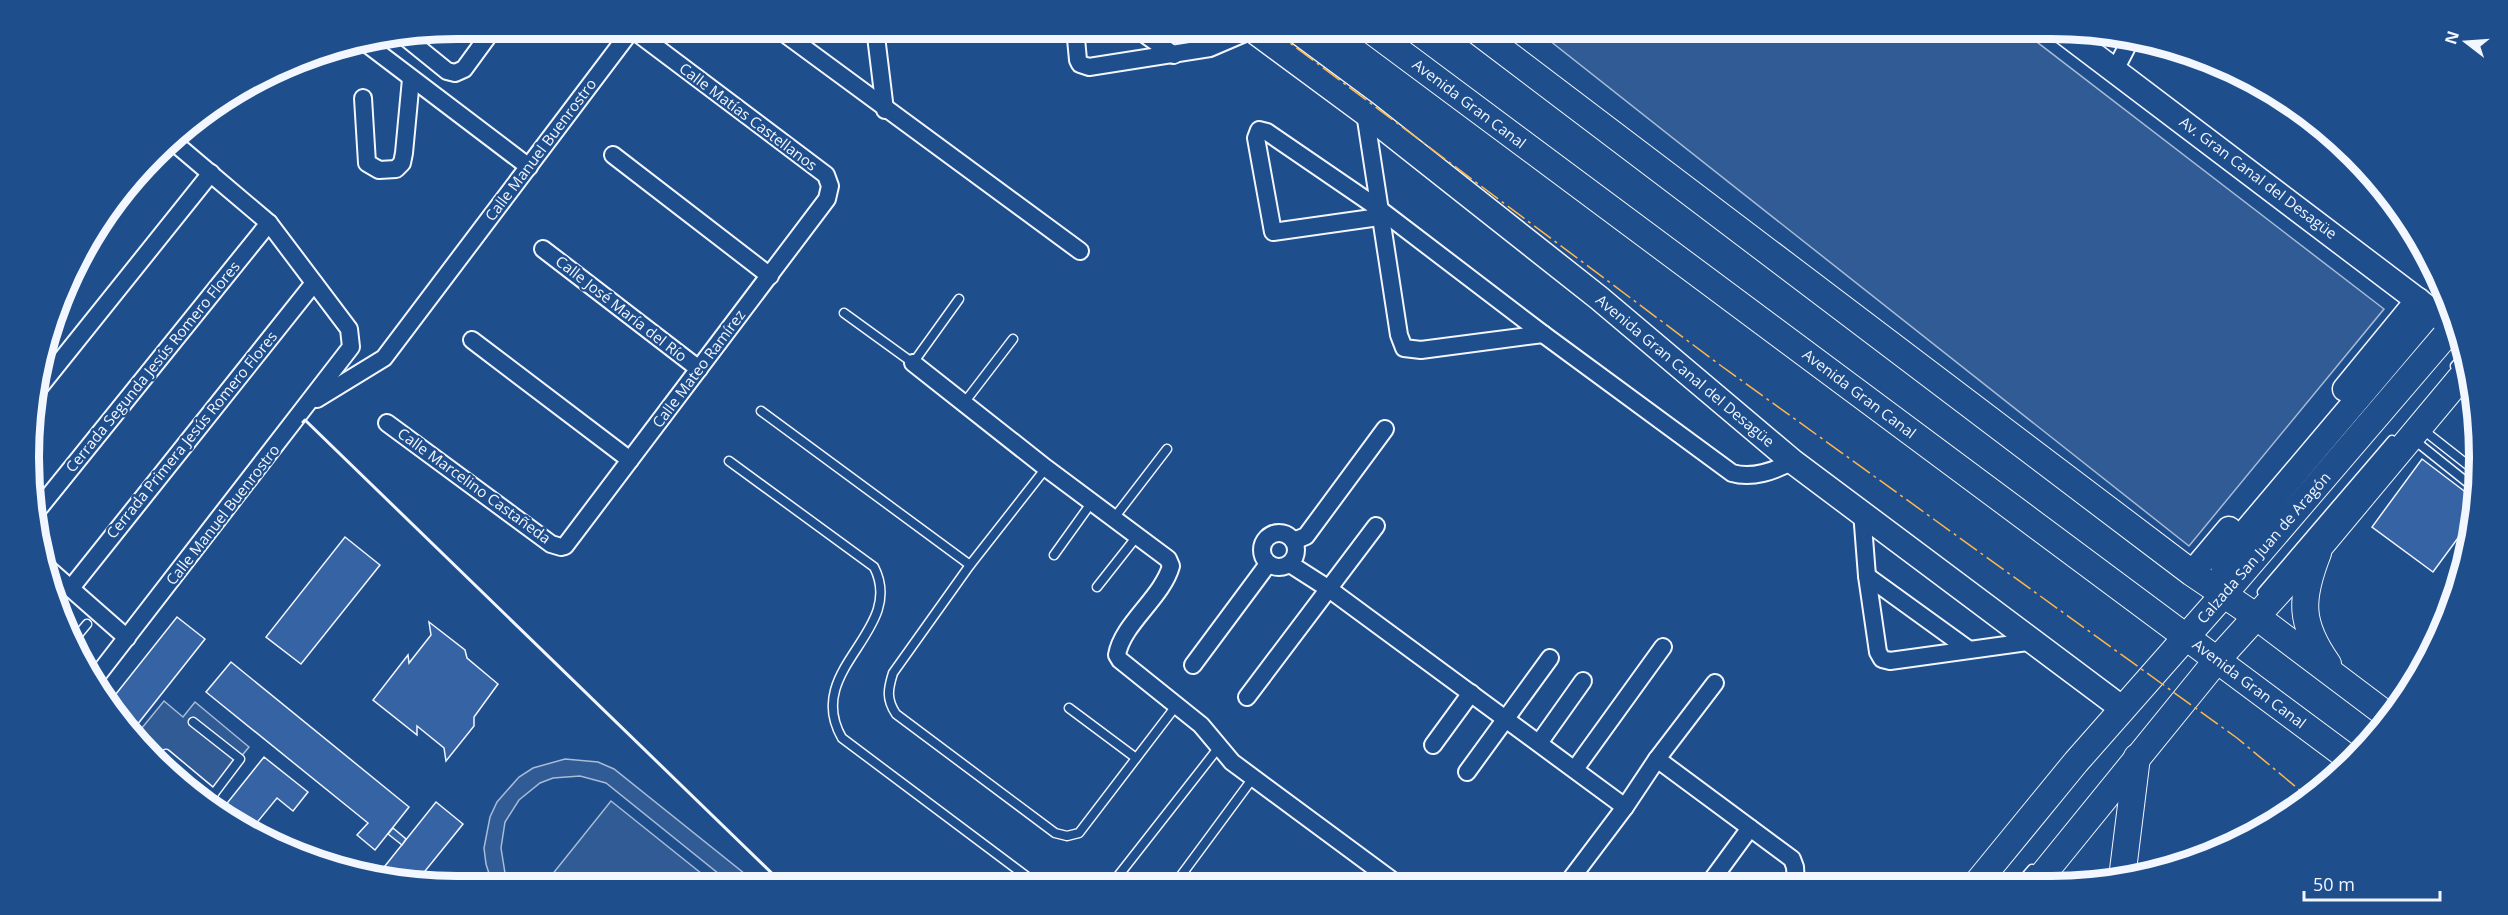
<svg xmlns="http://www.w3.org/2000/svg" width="2508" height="915" viewBox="0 0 2508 915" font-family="'Open Sans',sans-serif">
<rect width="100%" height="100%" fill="#1f4e8c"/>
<!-- built -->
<g fill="#305b95" stroke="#a8bbd7" stroke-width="1.5">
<path d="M 1535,29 L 2020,29 L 2384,309 L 2189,546 Z"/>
<path d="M 164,701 L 183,717 L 195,702 L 249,747 L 203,802 L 137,734 Z"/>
<path d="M 565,759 L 598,762 L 614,769 L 760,886 L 734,886 L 606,783 L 580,776 L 553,778 L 540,783 L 519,800 L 505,822 L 501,848 L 505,873 L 512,886 L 493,886 L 486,864 L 484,848 L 490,817 L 497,802 L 519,777 L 533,768 Z"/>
<path d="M 611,801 L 717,886 L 543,886 Z"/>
</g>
<!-- building -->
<g fill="#3563a3" stroke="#f2f6ff" stroke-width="1.5">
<path d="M 2422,459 L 2476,500 L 2472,525 L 2469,523 L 2433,572 L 2372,527 Z"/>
<path d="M 345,537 L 380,565 L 301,664 L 266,637 Z"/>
<path d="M 177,617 L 205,639 L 133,730 L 108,704 Z"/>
<path d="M 429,622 L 465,650 L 467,658 L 498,684 L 474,717 L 474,726 L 446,761 L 444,748 L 417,726 L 417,735 L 373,700 L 408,655 L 409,663 L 431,635 Z"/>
<path d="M 231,662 L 409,807 L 375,850 L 357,835 L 368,823 L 206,692 Z"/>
<path d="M 264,757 L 308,792 L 293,811 L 277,798 L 250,831 L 220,812 Z"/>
<path d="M 436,802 L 463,824 L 417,881 L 377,876 Z"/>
<path d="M 393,828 L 406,839 L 402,845 L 388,834 Z"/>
</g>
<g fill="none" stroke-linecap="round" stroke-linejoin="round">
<defs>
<g id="lane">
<path d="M 844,313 L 913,363 L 959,299"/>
<path d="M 2455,366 L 2465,355"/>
<path d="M 964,403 L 1013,339"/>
<path d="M 761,411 L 970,565"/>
<path d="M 2422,429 L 2478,473"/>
<path d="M 2413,439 L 2478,491"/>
<path d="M 729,461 L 874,567 C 907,631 802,669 842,738 L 1038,885"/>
<path d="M 1046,468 L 970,565 L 893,673 C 888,689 886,699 896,714 L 1055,833 L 1067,836 L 1079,833 L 1176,706"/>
<path d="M 1114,518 L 1167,449"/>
<path d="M 1054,555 L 1092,502"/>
<path d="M 1097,587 L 1138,535"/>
<path d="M 2262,592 L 2392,440"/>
<path d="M 72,642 L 87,624"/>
<path d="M 1069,708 L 1136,758"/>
<path d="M 193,722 L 240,759 L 206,804"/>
<path d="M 166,754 L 214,794"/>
<path d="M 2020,883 L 2032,869"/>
<path d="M 1111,885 L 1219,747"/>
<path d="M 1174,885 L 1253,778"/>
</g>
<g id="street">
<path d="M 777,28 L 1080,251"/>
<path d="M 875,28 L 885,110"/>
<path d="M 1075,28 L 1078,60 L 1080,64 L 1089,67 L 1210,48 L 1252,30"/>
<path d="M 1136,28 L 1174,55"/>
<path d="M 405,37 L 447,71 L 455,73 L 464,69 L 494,28"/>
<path d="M 367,44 L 529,167"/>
<path d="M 2115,70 L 2131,39"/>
<path d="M 363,98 L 367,163 L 379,170 L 396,169 L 402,163 L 404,153 L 411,79"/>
<path d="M 1365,113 L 1399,335 L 1404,348 L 1421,350 L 1543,334"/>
<path d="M 613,155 L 770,276"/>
<path d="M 1379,217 L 1273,232 L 1256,138 L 1259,130 L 1267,132 L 1378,208 L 1543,334 L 1732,473 C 1752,479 1775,471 1792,461"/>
<path d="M 543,249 L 699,369"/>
<path d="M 472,340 L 630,460"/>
<path d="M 913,363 L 1046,468 L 1168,559 L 1171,566 C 1162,598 1122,624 1117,655 L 1120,660 L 1201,725 L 1232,762 L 1397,884"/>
<path d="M 34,394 L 211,173"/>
<path d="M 317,399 L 384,358 L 633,28"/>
<path d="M 387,423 L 551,544 L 561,547 L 565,546 L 827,199 L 830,186 L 826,175 L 632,29"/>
<path d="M 36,512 L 269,223"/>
<path d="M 1862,512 L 1867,576 L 1878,652 L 1882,659 L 1890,661 L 2035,641"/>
<circle cx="1279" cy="550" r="17"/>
<path d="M 1294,541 L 1306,536 L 1385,429"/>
<path d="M 1290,564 L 1329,589 L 1625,807 L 1657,759 L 1792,859 L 1795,867 L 1796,883"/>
<path d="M 44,565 L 127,638"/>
<path d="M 1867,576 L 1968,649"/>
<path d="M 71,588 L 314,283"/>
<path d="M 1193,665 L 1268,564"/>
<path d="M 93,681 L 351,347 L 349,329 L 269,223 L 171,140"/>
<path d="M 1247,697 L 1376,526"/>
<path d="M 1539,743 L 1583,681"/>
<path d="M 1433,745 L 1471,693"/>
<path d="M 1657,759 L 1715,683"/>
<path d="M 1575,769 L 1663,647"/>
<path d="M 1467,772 L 1550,658"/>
<path d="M 1567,884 L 1625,807"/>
<path d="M 1709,884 L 1750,828"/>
</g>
<g id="secondary">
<path d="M 1250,28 L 1365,113 L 1599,298 L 1792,461 L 2123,709"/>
<path d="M 2061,30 L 2453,327"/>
<path d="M 2345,389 L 2418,300"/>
<path d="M 2192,573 L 2229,529"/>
<path d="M 2224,594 L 2222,582 L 2225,556 L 2432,311"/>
</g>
<g id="primary">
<path d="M 1368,28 L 2350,759"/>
<path d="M 1473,28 L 2192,573 L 2257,617 L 2387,715"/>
<path d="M 2318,553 C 2300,599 2299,623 2328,664"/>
<path d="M 2122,878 L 2137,757"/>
<path d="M 1977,883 L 2076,762 L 2224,594 L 2457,322"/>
<path d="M 2036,883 L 2217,660 L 2322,544 L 2468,369"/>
</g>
</defs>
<!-- lane casing -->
<use href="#lane" stroke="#f2f6ff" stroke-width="11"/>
<!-- street casing -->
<use href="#street" stroke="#f2f6ff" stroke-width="20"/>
<!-- secondary casing -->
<use href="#secondary" stroke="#f2f6ff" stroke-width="27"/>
<!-- primary casing -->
<use href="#primary" stroke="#f2f6ff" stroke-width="28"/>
<!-- lane -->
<use href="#lane" stroke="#1f4e8c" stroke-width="8"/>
<!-- street -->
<use href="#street" stroke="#1f4e8c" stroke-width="16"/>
<!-- secondary -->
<use href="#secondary" stroke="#1f4e8c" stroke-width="24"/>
<!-- primary -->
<use href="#primary" stroke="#1f4e8c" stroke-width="26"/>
<!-- wall -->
<path stroke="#f2f6ff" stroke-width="3" d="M 303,422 L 305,420 L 785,886"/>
<!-- power -->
<path stroke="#ffb74d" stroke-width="1.5" stroke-dasharray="21 4.5 3 4.5" stroke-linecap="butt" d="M 1270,28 L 1720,365 L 2237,738 L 2308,797"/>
</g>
<g text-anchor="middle" stroke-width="4.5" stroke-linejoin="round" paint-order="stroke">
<!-- street labels -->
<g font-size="15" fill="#f2f6ff" stroke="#1f4e8c">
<text transform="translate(1469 104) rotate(37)" y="5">Avenida Gran Canal</text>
<text transform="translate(748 117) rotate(37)" y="5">Calle Matías Castellanos</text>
<text transform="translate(541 150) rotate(-53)" y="5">Calle Manuel Buenrostro</text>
<text transform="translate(2258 178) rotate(37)" y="5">Av. Gran Canal del Desagüe</text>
<text transform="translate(621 309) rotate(38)" y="5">Calle José María del Río</text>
<text transform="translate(153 367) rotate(-51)" y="5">Cerrada Segunda Jesús Romero Flores</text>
<text transform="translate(699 369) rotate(-53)" y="5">Calle Mateo Ramírez</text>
<text transform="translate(1685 371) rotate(40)" y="5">Avenida Gran Canal del Desagüe</text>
<text transform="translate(1859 394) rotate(37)" y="5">Avenida Gran Canal</text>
<text transform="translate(192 435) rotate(-51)" y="5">Cerrada Primera Jesús Romero Flores</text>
<text transform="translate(474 486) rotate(36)" y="5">Calle Marcelino Castañeda</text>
<text transform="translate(223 515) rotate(-52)" y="5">Calle Manuel Buenrostro</text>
<text transform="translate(2264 548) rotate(-49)" y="5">Calzada San Juan de Aragón</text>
<text transform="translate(2249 684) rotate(37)" y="5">Avenida Gran Canal</text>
</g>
</g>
<!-- crop -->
<path d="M0 0H2508V915H0ZM457 39H2051A418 418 0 0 1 2469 457V458A418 418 0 0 1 2051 876H457A418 418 0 0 1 39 458V457A418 418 0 0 1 457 39Z" fill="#1f4e8c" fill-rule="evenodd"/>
<path fill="none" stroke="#f2f6ff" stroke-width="8" d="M457 39H2051A418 418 0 0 1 2469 457V458A418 418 0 0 1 2051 876H457A418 418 0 0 1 39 458V457A418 418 0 0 1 457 39Z"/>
<!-- north arrow -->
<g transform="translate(2466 42) rotate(287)" stroke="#1f4e8c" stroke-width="4.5" paint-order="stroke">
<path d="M0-4.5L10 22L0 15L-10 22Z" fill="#f2f6ff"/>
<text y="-9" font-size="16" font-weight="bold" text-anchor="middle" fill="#f2f6ff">N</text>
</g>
<!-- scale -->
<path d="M2304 891v9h136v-9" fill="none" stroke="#f2f6ff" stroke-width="3"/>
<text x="2313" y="891" font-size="18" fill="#f2f6ff" stroke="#1f4e8c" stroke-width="4.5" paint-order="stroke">50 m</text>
</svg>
